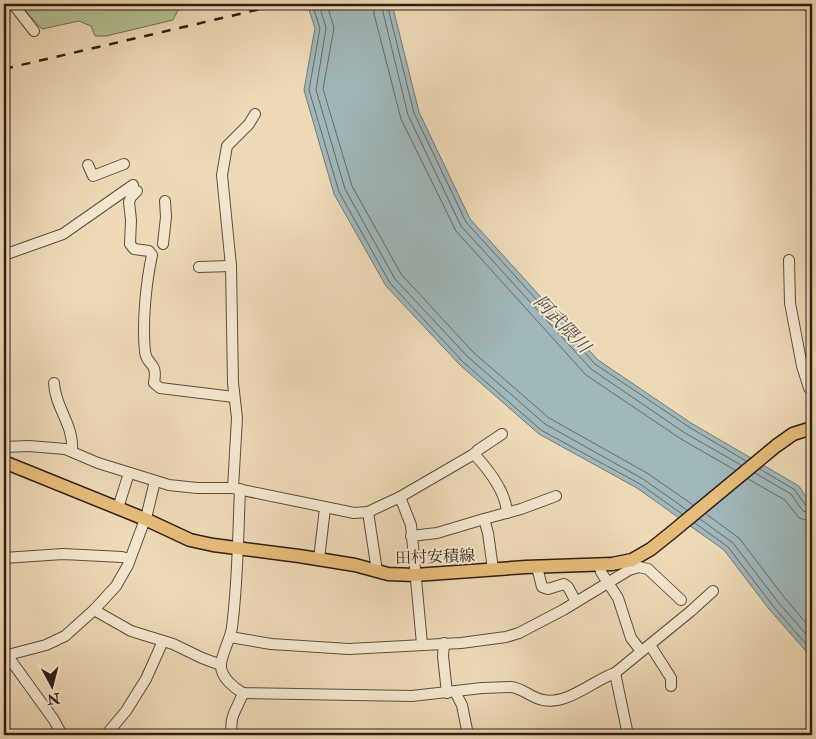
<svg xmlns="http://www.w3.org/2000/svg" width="816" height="739" viewBox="0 0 816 739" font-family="'IM FELL Double Pica','Noto Serif JP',serif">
<rect width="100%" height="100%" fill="#edd9b5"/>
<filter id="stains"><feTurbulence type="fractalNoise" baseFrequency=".004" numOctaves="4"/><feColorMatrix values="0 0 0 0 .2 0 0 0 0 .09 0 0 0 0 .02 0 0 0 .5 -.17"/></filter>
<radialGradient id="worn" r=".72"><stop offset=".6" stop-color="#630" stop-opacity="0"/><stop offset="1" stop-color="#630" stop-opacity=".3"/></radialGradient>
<!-- green -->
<path fill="#b4c091" stroke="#717053" d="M 21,4 L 181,4 L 173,20 L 106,36 L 95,36 L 91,26 L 79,21 L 42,29 L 28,14 Z"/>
<!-- water -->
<path fill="#a0b7ba" stroke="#727a78" d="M 307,4 L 392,4 L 419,112 L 470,219 L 598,360 L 691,423 L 799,486 L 812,506 L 812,658 L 769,609 L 724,550 L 637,488 L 539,434 L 460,365 L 386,286 L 334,194 L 304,90 L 315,28 Z"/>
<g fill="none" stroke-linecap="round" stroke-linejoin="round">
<!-- shore -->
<g stroke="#676b68" stroke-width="1">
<path d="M 312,4 L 320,28 L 309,90 L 339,192 L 390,283 L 463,362 L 541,430 L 640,484 L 682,514"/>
<path d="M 319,4 L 326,28 L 316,90 L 345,189 L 395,279 L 468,357 L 545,424 L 643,479 L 687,510"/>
<path d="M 327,4 L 334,28 L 323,89 L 352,186 L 401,274 L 473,352 L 549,418 L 647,473 L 693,505"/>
<path d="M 374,4 L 374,14 L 401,119 L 456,231 L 586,375 L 681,439 L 735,470"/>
<path d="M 381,4 L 408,115 L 461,226 L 591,369 L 685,433 L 741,465"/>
<path d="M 387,4 L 414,113 L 466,222 L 595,364 L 689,427 L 746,461"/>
<path d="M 760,469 L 795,490 L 806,506 L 812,508"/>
<path d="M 755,473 L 791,494 L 803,511 L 812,514"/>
<path d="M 748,479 L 785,500 L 799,518 L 812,522"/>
<path d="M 706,514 L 739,538 L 784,597 L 812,630"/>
<path d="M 700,519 L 733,543 L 778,602 L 812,641"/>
<path d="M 695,523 L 728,547 L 773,606 L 812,651"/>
</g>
<defs>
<g id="minor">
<path d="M 13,4 L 34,31"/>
<path d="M 88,165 L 93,176 L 124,164"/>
<path d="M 137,191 L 131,197 L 129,202 L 131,220 L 130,244 L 134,249 L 149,251 L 152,255 C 146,283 142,323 145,352 C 147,367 158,360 154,383 L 160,388 L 234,397"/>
<path d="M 163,244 L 166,217 L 165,201"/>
<path d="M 4,255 L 63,234 L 133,185"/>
<path d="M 789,260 L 790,303 L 802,366 L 809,388 L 812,390"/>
<path d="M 199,267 L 231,266"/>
<path d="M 54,383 C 55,408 74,424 72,451"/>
<path d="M 4,447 L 29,446 L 65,449 L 98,463 L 169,485 L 197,488 L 233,488 L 354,513 L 368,512 L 400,497 L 411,525 L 422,644"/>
<path d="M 474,454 C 488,469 506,492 507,513"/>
<path d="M 233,488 L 237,418 L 233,383 L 231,266 L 222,175 L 227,146 L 249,124 L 255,114"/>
<path d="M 240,489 C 238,535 238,582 232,627 C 231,639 220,656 221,667 C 222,678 234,688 243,693 L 412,696 L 482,688 L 511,687 C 523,688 531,698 543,700 C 568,705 592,681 615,673 L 628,735"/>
<path d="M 400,497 L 474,454 L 478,450 L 502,434"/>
<path d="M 118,508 L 129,473"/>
<path d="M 368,512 L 377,571"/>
<path d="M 484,519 L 521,509 L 556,496"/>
<path d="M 411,536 L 437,533 L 484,519 L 488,533 L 493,569"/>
<path d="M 4,558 L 63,554 L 122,557 L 130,559"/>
<path d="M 319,559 L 325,508"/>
<path d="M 600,565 L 601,572 L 618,598 L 631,638 L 641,651"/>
<path d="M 537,567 L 542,587 L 548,589 L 564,584 L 568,587 L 576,602"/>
<path d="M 94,610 L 131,631 L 173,644 L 202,658 L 221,665"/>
<path d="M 230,637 L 271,644 L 349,649 L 461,643 L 506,637 L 519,633 L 563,610 L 629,570 L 639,567 L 648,569 L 681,600"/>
<path d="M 444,643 L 443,656 L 447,693"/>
<path d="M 650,645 L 671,678 L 671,686"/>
<path d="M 4,651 L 54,720 L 62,735"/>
<path d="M 8,655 L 46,645 L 65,636 L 94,610 L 116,586 L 128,565 L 147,514 L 155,481"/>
<path d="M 615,673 L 691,611 L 713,591"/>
<path d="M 455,692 L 462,705 L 468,735"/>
<path d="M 106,735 L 126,711 L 146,679 L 163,641"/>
<path d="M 232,735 C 229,715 237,710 243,693"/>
</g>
<path id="major" d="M 4,462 L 145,519 L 190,540 L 213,545 L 299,556 L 355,565 L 388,574 L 415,575 L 526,567 L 612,564 L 632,560 L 651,549 L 671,533 L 776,446 L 793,434 L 812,428"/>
</defs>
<!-- minor casing -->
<use href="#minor" stroke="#5e4e3d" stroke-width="12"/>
<!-- major casing -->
<use href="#major" stroke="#2e1f15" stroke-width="15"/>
<!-- minor -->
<use href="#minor" stroke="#f3e6cf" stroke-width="10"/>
<!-- major -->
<use href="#major" stroke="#e6bc7a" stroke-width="12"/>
<!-- rail -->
<path stroke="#2e1f15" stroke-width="2.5" stroke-dasharray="9 9" stroke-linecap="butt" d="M 4,69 L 282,4"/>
</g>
<g text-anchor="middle" stroke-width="4" stroke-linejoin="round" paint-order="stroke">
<!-- street labels -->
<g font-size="16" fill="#2e1f15" stroke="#f3e6cf">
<text transform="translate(435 556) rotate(-2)" y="6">田村安積線</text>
</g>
<!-- water labels -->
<g font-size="18" font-style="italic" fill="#504d47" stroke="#f3e6cf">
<text transform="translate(562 324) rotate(46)" y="6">阿武隈川</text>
</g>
</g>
<!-- margin -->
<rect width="816" height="739" fill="none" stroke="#edd9b5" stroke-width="20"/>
<rect x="5" y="5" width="806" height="729" fill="none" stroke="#2e1f15" stroke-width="2.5"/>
<rect x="10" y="10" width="796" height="719" fill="none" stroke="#2e1f15"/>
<!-- north arrow -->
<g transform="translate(52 686) rotate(173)" stroke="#f3e6cf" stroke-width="4" paint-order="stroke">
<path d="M0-4L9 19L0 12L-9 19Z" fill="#2e1f15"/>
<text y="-8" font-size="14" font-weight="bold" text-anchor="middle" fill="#2e1f15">N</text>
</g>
<rect width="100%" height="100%" filter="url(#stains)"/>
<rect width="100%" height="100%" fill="url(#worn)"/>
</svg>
